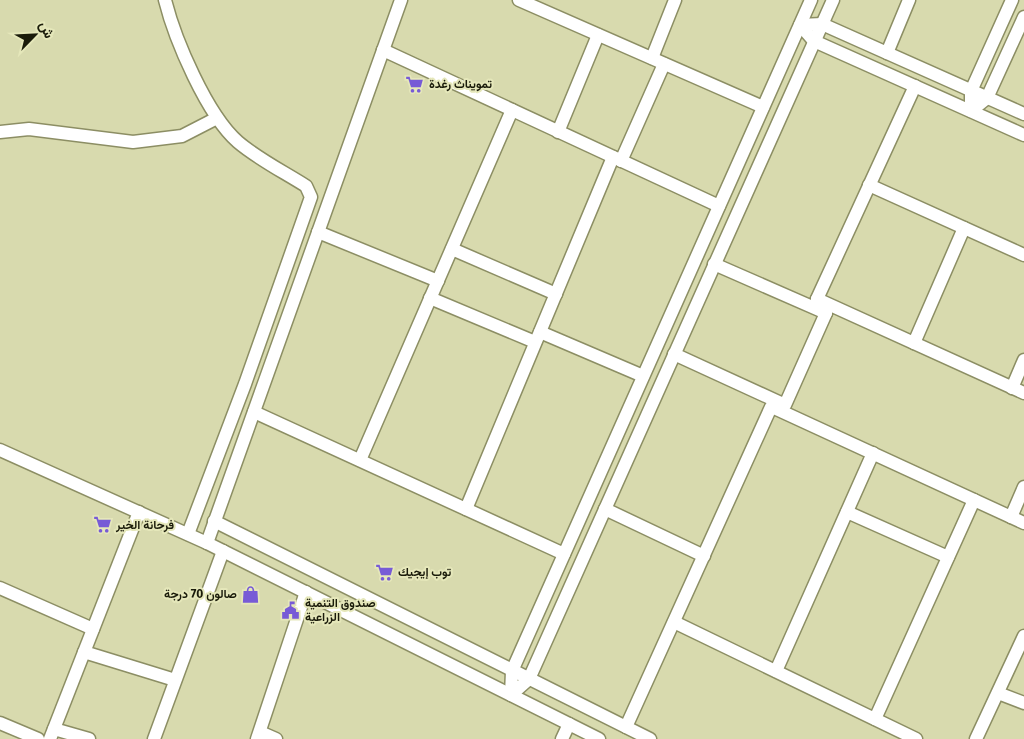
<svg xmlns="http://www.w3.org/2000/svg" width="1024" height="739" viewBox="0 0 1024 739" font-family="'Fira Sans',Vazirmatn,sans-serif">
<rect width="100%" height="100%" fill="#d8daae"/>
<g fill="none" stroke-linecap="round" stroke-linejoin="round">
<defs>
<g id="street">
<path d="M 165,0 C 175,40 207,115 238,142 C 258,159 284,172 306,186 L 311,197 L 245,384 L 188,534"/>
<path d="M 519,0 L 763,107"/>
<path d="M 811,0 L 512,671 L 511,695 L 529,679 L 833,0"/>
<path d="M 1012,0 L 971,91 L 971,111 L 987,98 L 1024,17"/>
<path d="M 383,50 L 719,206"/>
<path d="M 887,53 L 909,0"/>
<path d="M 652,58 L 675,0"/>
<path d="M 1024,114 L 822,24 L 800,25 L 814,41 L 1024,135"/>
<path d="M 0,132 L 29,129 L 133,142 L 182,136 L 217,118"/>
<path d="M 558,132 L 598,35"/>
<path d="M 621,161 L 664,64"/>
<path d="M 869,185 L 1024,255"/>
<path d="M 318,232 L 438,281"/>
<path d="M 452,249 L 556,294"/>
<path d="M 714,264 L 826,313"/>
<path d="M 430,298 L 535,342"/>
<path d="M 817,299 L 1024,393"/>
<path d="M 540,332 L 643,376"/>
<path d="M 914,343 L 964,228"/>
<path d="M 674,354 L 783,404"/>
<path d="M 1012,388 L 1024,360"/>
<path d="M 772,407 L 1024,523"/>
<path d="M 254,412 L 564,554"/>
<path d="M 0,450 L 207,543 L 599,739"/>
<path d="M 360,460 L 512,110"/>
<path d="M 466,509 L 613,157"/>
<path d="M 605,509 L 704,556"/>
<path d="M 847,512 L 948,557"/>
<path d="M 1011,517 L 1024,487"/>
<path d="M 214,521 L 650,739"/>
<path d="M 207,543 L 401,0"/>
<path d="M 0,588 L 93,629"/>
<path d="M 674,622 L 916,739"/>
<path d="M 84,652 L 175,680"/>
<path d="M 776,671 L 873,453"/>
<path d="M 998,693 L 1024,703"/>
<path d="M 875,719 L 974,500"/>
<path d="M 0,723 L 38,739"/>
<path d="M 626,727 L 771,407 L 785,405 L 826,313 L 817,299 L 915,86"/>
<path d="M 54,729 L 89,739"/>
<path d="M 260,732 L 276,739"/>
<path d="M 50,739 L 139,512"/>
<path d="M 154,739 L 223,551"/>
<path d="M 257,739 L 306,592"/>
<path d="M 562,739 L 569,724"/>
<path d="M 976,739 L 1024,636"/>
</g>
</defs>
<!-- street casing -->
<use href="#street" stroke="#8c8e64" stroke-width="15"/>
<!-- street -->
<use href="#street" stroke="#fff" stroke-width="12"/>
</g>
<!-- icons -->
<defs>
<symbol id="supermarket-bare" viewBox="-9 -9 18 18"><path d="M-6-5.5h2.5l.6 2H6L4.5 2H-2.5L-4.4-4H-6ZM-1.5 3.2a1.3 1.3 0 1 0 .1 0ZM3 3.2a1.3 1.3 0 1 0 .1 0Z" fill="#775bd6" stroke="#e5e7ba" stroke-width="2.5" paint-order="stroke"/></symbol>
<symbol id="shop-bare" viewBox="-9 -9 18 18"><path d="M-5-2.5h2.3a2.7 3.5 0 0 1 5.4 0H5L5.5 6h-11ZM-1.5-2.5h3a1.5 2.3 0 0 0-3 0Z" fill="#775bd6" stroke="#e5e7ba" stroke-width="2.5" paint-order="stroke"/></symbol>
<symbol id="civic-bare" viewBox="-9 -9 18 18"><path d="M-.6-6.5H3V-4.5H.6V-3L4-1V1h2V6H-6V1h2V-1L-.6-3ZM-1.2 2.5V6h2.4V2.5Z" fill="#775bd6" stroke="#e5e7ba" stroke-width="2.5" paint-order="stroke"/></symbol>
</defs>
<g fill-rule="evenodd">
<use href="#supermarket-bare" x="402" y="72" width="25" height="25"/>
<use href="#supermarket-bare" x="90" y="512" width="25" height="25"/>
<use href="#supermarket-bare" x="372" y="560" width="25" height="25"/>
<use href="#shop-bare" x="238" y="582" width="25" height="25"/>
<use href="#civic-bare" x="278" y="598" width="25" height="25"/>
</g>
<g text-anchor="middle" stroke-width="4" stroke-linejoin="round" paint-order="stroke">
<!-- poi labels -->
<g font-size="12" font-weight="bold" fill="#1a1b0a" stroke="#e5e7ba" text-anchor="start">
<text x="429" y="88">تمويناث رغدة</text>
<text x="116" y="529">فرحانة الخير</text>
<text x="398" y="576">توب إيجيك</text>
<text x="237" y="598" text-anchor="end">صالون 70 درجة</text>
<text x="305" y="607">صندوق التنمية<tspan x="305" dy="14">الزراعية</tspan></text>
</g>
</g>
<!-- north arrow -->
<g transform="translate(35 35) rotate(66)" stroke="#e5e7ba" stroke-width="4" paint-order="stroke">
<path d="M0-4L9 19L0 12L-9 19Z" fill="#1a1b0a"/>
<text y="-8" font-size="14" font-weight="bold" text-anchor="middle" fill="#1a1b0a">ش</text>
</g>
</svg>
